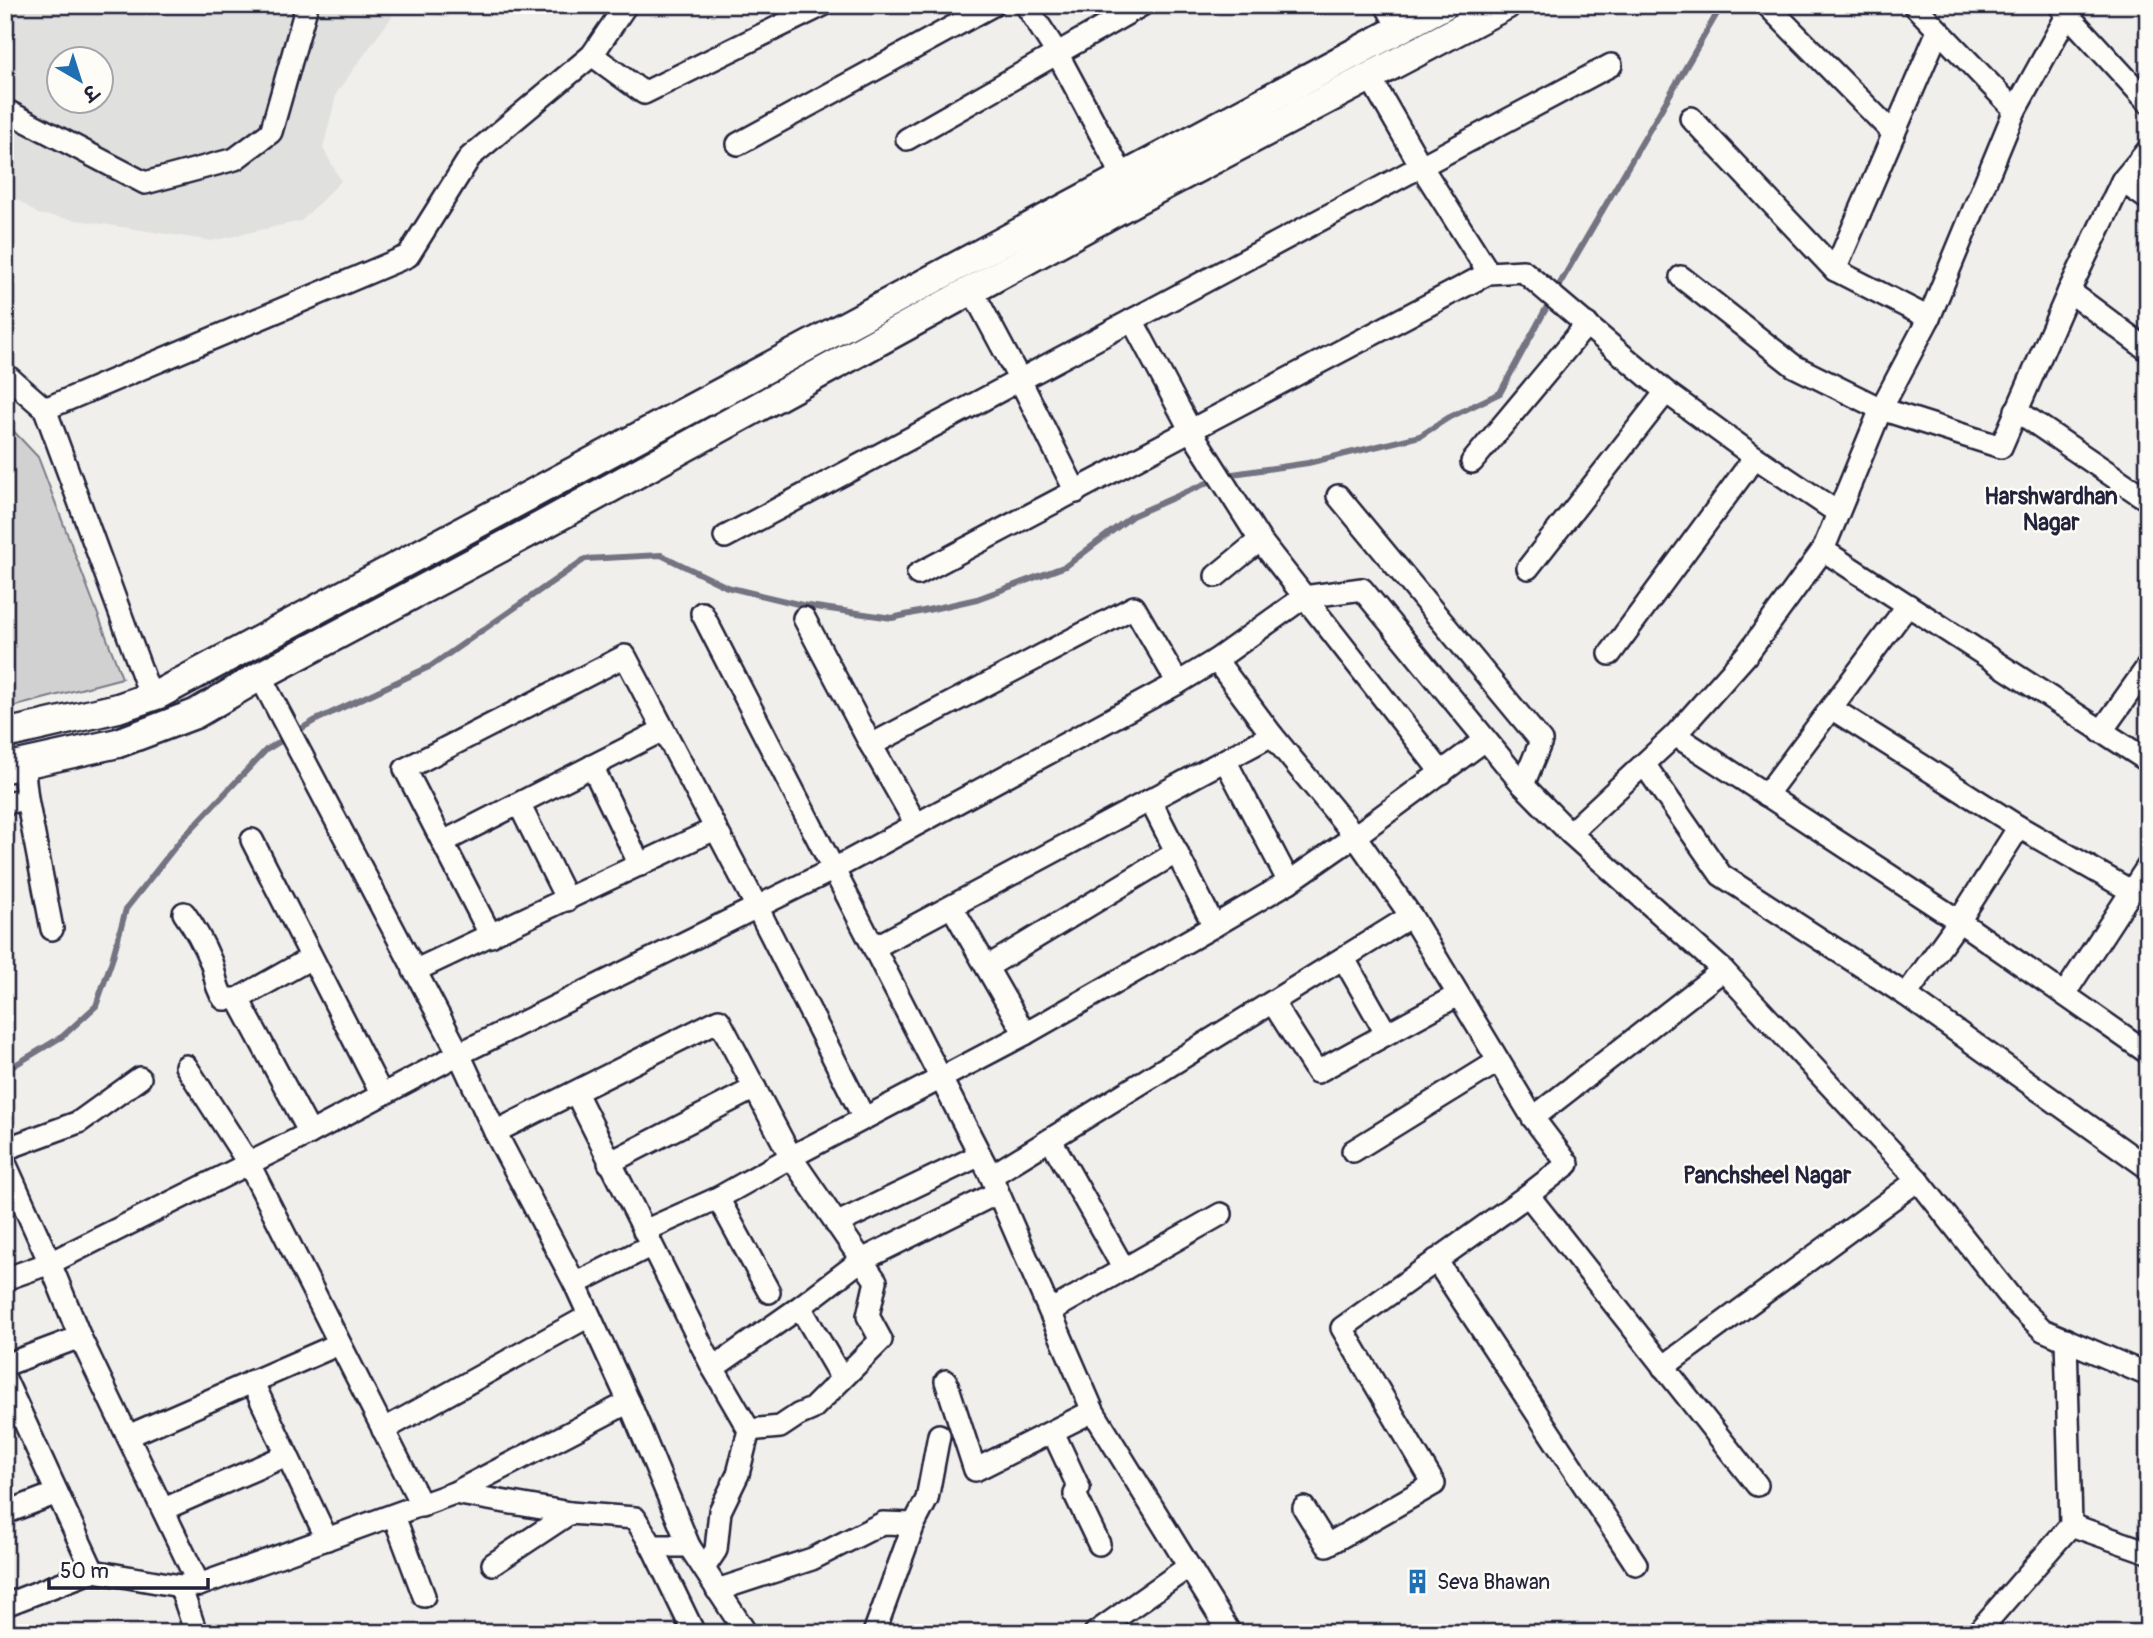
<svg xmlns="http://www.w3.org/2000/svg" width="2153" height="1638" viewBox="0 0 2153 1638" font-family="Pangolin,'Playpen Sans Deva',sans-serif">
<rect width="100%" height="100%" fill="#f0efec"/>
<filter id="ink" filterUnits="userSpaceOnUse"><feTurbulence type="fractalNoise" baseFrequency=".0143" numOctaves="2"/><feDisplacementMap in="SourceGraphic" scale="14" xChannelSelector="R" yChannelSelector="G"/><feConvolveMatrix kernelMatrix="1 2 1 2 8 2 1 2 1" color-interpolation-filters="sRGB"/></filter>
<g filter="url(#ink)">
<!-- built -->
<path fill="#e0e0df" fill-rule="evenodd" d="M 5,5 L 453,5 L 448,18 L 399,7 L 337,92 L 323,148 L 341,181 L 301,221 L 212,241 L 38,214 L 5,191 ZM 60,60 L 102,60 L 102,102 L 60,102 Z"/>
<!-- green -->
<path fill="#d2d1d1" stroke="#7a7a86" stroke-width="2" d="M 5,422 L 38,457 L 122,678 L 5,709 Z"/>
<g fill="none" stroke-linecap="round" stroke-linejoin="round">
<!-- stream -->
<g stroke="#737381" stroke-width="6">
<path d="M 1226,475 L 1308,463 L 1420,436 L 1448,418 L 1500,393 L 1555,292 L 1722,5"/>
<path d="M 5,1071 L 63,1036 L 96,1006 L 112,960 L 126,909 L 179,842 L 266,750 L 314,721 L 431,666 L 585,559 L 661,555 L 727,587 L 802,605 L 892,618 L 977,599 L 1066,566 L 1132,516 L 1216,479"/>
</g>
<defs>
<g id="minor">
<path d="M 1026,5 L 1057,53 L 1123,176"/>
<path d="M 1386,5 L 1399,29"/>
<path d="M 1767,5 L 1894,134"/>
<path d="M 1914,5 L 2015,110"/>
<path d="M 2059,5 L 2148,102"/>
<path d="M 592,55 L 644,93 L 823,5"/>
<path d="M 1370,77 L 1421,166 L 1489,273"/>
<path d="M 5,110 L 145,183 L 235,159 L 271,132 L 307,5"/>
<path d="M 1691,118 L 1835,270 L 1929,318"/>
<path d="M 907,139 L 1142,5"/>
<path d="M 738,144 L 993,5"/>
<path d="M 2122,181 L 2148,199"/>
<path d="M 1835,270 L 1938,31"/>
<path d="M 1681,277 L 1794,366 L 1881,409 L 2001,447 L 2069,291 L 2122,181 L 2148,150"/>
<path d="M 972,290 L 1020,380 L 1076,492"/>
<path d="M 2069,291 L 2148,350"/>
<path d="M 1132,320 L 1191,431 L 1260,540 L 1442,773"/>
<path d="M 5,374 L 45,409 L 151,697"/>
<path d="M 45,409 L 408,256 L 470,157 L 592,55 L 626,5"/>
<path d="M 2016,410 L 2148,500"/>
<path d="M 1472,462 L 1587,324"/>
<path d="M 1338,496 L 1541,741 L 1523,785"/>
<path d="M 725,537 L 1611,65"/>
<path d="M 1823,550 L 2148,761"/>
<path d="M 1528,568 L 1666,392"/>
<path d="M 918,574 L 1489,273 L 1523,271 L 1666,392 L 1755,457 L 1837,512"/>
<path d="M 1216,576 L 1260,540"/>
<path d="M 702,613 L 991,1176 L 1093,1411 L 1230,1633"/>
<path d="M 804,618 L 871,745 L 916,824"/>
<path d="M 1610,654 L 1755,457"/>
<path d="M 1216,660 L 1272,735 L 1355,836 L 1411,916 L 1533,1118 L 1568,1164 L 1528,1195 L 1342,1328 L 1434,1484 L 1327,1545 L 1304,1508"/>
<path d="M 260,676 L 459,1054 L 495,1132 L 575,1284 L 629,1402 L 689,1546 L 746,1633"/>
<path d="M 1831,708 L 2019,827 L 2131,891"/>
<path d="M 2101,732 L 2148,666"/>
<path d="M 1675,735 L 1959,921 L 2148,1053"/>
<path d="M 871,745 L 1134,607 L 1178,683"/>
<path d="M 1225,760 L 1289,882"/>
<path d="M 23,764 L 27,799 L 52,929"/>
<path d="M 1644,764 L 1721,875 L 1906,995 L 2148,1168"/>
<path d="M 592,766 L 640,865"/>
<path d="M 1766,795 L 1908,605"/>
<path d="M 1150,800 L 1214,926"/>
<path d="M 5,803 L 27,799"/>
<path d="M 519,804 L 567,900"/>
<path d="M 1570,833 L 1675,735 L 1748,653 L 1823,550 L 1881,409 L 1929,318 L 2015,110 L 2068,14"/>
<path d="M 252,840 L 382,1095"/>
<path d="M 443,842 L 663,730"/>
<path d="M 952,907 L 1025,1034"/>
<path d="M 184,913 C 195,928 204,945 211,962 C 216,975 215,987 224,999 L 238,999 L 311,958"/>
<path d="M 491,936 L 405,769 L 625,656 L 757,907 L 864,1118"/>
<path d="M 875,947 L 1272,735"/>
<path d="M 1344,959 L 1386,1033"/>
<path d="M 987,967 L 1177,852"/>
<path d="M 414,971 L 715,829"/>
<path d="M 2065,993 L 2148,866"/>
<path d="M 1906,995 L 1959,921 L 2019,827"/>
<path d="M 238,999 L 310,1133"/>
<path d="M 1273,1003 L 1317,1072 L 1458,995"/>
<path d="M 186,1066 L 249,1164 L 422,1506"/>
<path d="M 576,1093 L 713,1368 L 749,1430 L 738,1474 L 720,1511 L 716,1550 L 704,1568"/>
<path d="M 1533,1118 L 1723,970"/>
<path d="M 495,1132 L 719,1020 L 791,1157 L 876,1281 L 868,1316 L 881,1340 L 812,1409 L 798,1415 L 780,1427 L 749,1430"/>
<path d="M 1051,1140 L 1124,1269"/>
<path d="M 5,1149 L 79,1122 L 140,1078"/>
<path d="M 1353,1151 L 1497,1062"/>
<path d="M 5,1163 L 50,1263 L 80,1337 L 199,1585"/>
<path d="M 609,1163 L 755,1088"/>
<path d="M 991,1176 L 1411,916"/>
<path d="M 1528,1195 L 1757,1485"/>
<path d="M 718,1198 L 769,1292"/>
<path d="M 836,1224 L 980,1155"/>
<path d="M 644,1231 L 718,1198 L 791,1157 L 1025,1034 L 1214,926 L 1289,882 L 1355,836 L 1485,740"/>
<path d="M 1436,1260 L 1636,1564"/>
<path d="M 5,1279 L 50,1263 L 310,1133 L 459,1054 L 834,869 L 1178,683 L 1216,660 L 1304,597 L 1362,589 L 1523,785 L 1570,833 L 1723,970 L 1918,1180 L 2015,1303 L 2043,1330 L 2148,1375"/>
<path d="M 575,1284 L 650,1246"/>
<path d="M 800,1307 L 842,1379"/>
<path d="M 1050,1311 L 1221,1214"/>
<path d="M 5,1365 L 80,1337"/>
<path d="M 1663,1367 L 1918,1180"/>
<path d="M 713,1368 L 800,1307 L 860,1261 L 997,1193"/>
<path d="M 5,1379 L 93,1571"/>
<path d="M 252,1381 L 327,1539"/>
<path d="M 946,1381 L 975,1470 L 1093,1411"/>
<path d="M 383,1430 L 589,1316"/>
<path d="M 1053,1432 L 1079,1488 L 1075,1494 L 1099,1544"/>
<path d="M 128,1436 L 339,1344"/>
<path d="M 454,1493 L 570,1513 L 635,1518 L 652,1546 L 689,1546"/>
<path d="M 164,1509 L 287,1455"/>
<path d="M 5,1513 L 57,1493"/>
<path d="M 394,1516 L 424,1596"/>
<path d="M 2071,1525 L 2148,1552"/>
<path d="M 652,1546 L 694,1633"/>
<path d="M 493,1564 L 570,1513"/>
<path d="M 180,1586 L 196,1633"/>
<path d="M 717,1590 L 812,1559 L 883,1523 L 914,1524"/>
<path d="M 5,1605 L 93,1571 L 180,1586 L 199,1585 L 454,1493 L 629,1402"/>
<path d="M 874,1633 L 914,1524 L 927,1499 L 939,1435"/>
<path d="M 1095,1633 L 1188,1567"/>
<path d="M 1977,1633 L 2071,1525 L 2066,1339"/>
</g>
<g id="major">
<path d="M 5,734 L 118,708 L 159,694 L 1444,5"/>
<path d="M 5,768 L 118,743 L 195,714 L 260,676 L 541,526 L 1138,199 L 1506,5"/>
</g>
</defs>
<!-- minor casing -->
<use href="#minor" stroke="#22223b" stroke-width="26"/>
<!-- major casing -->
<use href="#major" stroke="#22223b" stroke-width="33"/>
<!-- minor -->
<use href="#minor" stroke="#fdfcf7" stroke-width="21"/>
<!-- major -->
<use href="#major" stroke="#fdfcf7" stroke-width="28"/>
</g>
</g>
<!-- icons -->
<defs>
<symbol id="building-bare" viewBox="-9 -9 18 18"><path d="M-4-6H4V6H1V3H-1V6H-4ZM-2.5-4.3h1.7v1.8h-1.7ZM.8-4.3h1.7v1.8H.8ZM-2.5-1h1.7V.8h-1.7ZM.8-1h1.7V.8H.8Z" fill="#1f6fb2" stroke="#fdfcf7" stroke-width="2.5" paint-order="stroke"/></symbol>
</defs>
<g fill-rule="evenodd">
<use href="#building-bare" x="1400" y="1564" width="35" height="35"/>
</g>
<g text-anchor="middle" stroke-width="5" stroke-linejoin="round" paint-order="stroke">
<!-- poi labels -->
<g font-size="21" fill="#22223b" stroke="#fdfcf7" text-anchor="start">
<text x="1437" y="1589">Seva Bhawan</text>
</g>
<!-- neighbourhood labels -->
<g font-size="23" font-weight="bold" fill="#22223b" stroke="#fdfcf7">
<text x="2051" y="504">Harshwardhan<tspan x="2051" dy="26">Nagar</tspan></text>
<text x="1767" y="1183">Panchsheel Nagar</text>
</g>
</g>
<!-- margin -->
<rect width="2153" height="1638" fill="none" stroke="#fdfcf7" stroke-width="28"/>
<rect x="14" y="14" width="2125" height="1610" fill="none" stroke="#22223b" stroke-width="2.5" filter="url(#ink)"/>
<!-- north arrow -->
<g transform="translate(80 80) rotate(141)"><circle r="33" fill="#fdfcf7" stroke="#a5a5ac" stroke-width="2"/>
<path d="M0-5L12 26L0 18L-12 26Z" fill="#1f6fb2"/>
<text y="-10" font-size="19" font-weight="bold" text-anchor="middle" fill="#22223b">उ</text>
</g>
<!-- scale -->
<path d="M49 1578v10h159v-10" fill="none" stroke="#22223b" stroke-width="3.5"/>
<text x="60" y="1578" font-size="21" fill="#22223b" stroke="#fdfcf7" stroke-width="5" paint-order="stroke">50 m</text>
</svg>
